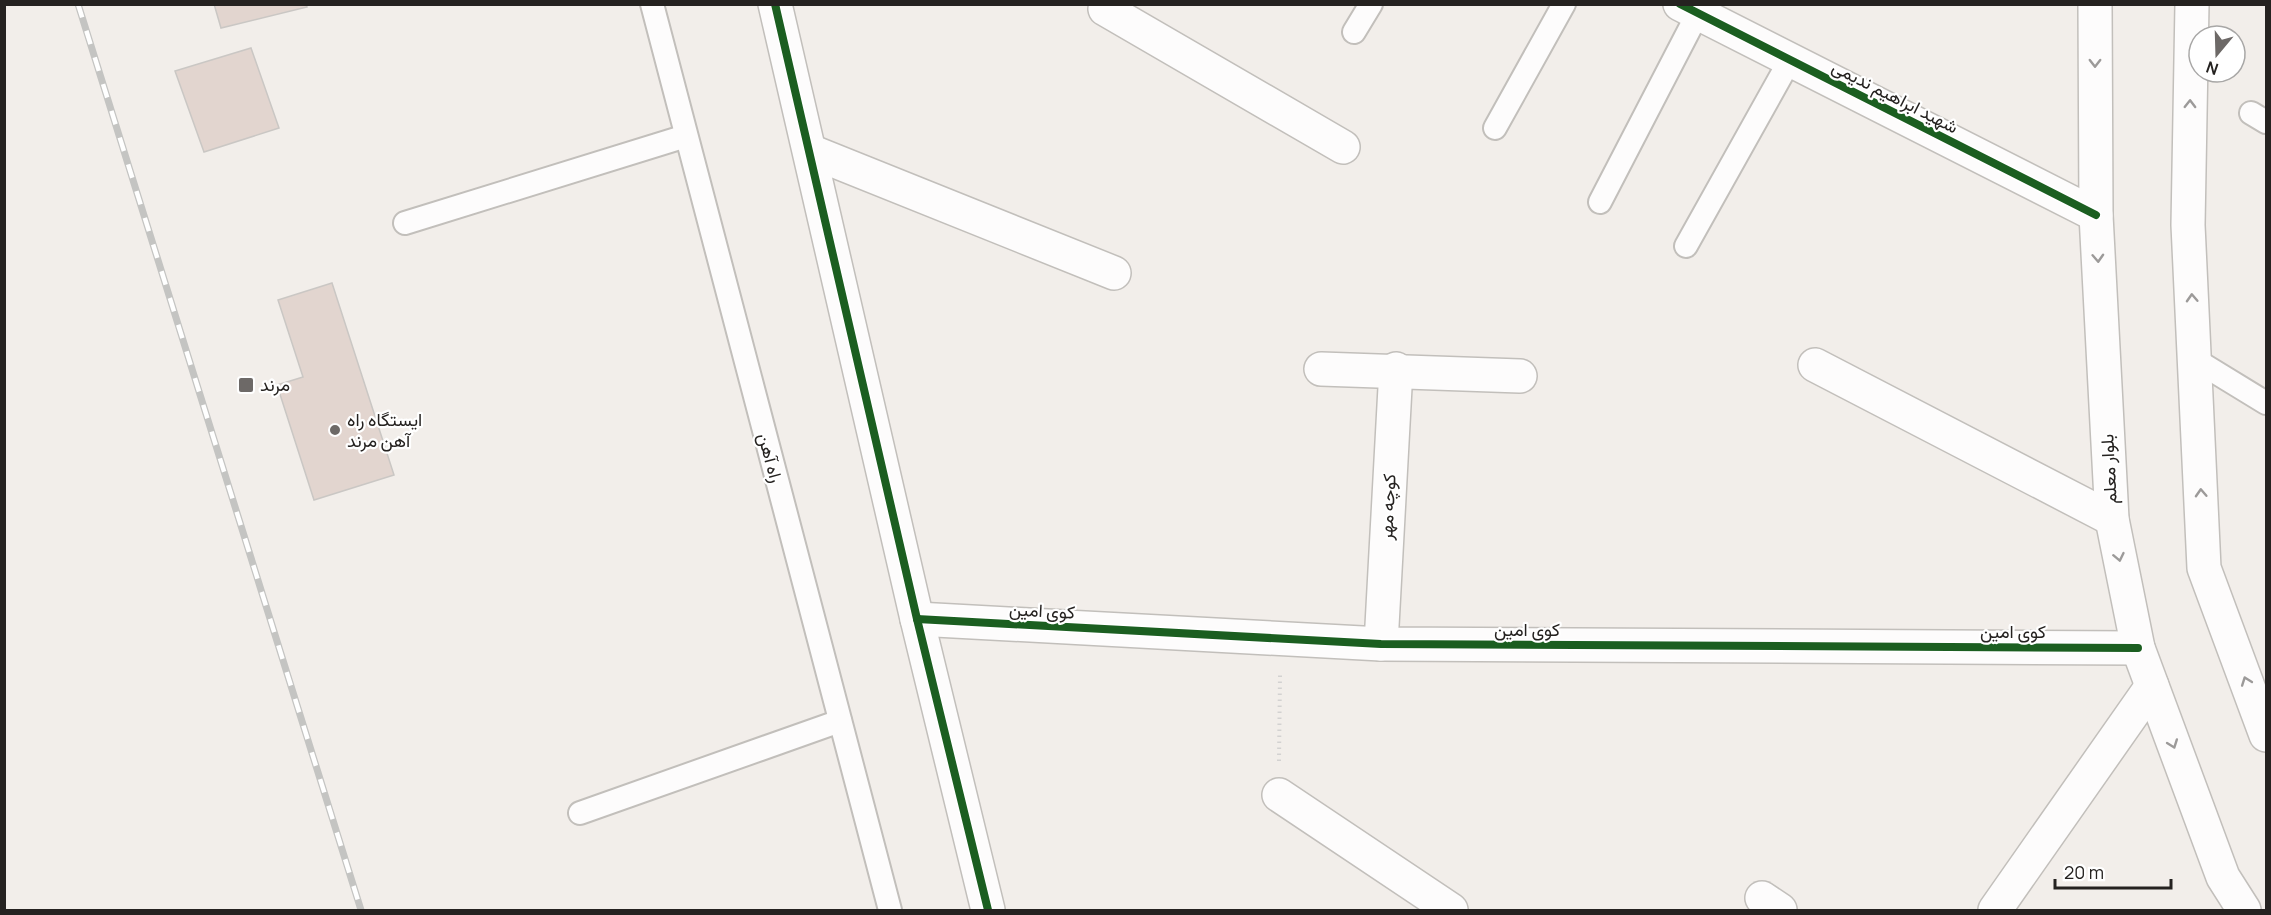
<svg xmlns="http://www.w3.org/2000/svg" width="2271" height="915" viewBox="0 0 2271 915" font-family="Manrope,Vazirmatn,sans-serif">
<rect width="100%" height="100%" fill="#f2eeea"/>
<!-- building -->
<g fill="#e2d5cf" stroke="#cac7c4" stroke-width="1.5">
<path d="M 214,4 L 306,4 L 307,7 L 221,28 Z"/>
<path d="M 251,48 L 279,128 L 204,152 L 175,71 Z"/>
<path d="M 332,283 L 394,475 L 314,500 L 277,385 L 303,377 L 278,300 Z"/>
</g>
<g fill="none" stroke-linecap="round" stroke-linejoin="round">
<defs>
<g id="service">
<path d="M 652,4 L 890,910"/>
<path d="M 1354,32 L 1371,4"/>
<path d="M 2251,113 L 2266,122"/>
<path d="M 1495,128 L 1564,4"/>
<path d="M 1600,202 L 1698,13"/>
<path d="M 405,223 L 686,136"/>
<path d="M 1686,246 L 1790,60"/>
<path d="M 2194,359 L 2266,403"/>
<path d="M 580,813 L 840,721"/>
</g>
<g id="minor">
<path d="M 775,4 L 917,619 L 988,910"/>
<path d="M 1109,4 L 1105,9 L 1343,147"/>
<path d="M 1680,4 L 2096,215"/>
<path d="M 810,151 L 1114,273"/>
<path d="M 1815,365 L 2112,519"/>
<path d="M 1321,369 L 1520,376"/>
<path d="M 917,619 L 1381,644 L 2138,648"/>
<path d="M 1381,644 L 1396,369"/>
<path d="M 1279,795 L 1451,910"/>
<path d="M 1762,898 L 1780,910"/>
<path d="M 1995,910 L 2152,686"/>
</g>
<g id="primary">
<path d="M 2095,4 L 2096,215 L 2112,519 L 2138,648 L 2223,877 L 2244,910"/>
<path d="M 2192,4 L 2188,225 L 2204,568 L 2266,735"/>
</g>
</defs>
<!-- service casing -->
<use href="#service" stroke="#c2bfbb" stroke-width="26"/>
<!-- minor casing -->
<use href="#minor" stroke="#c2bfbb" stroke-width="36"/>
<!-- primary casing -->
<use href="#primary" stroke="#c2bfbb" stroke-width="36"/>
<!-- path -->
<path stroke="#d3d2d1" stroke-width="4" stroke-dasharray="1.5 4.5" stroke-linecap="butt" d="M 1279,761 L 1280,675"/>
<!-- service -->
<use href="#service" stroke="#fdfcfc" stroke-width="22"/>
<!-- minor -->
<use href="#minor" stroke="#fdfcfc" stroke-width="33"/>
<!-- primary -->
<use href="#primary" stroke="#fdfcfc" stroke-width="33"/>
<defs>
<path id="rail" d="M 78,4 L 361,910"/>
</defs>
<!-- rail casing -->
<use href="#rail" stroke="#c4c4c2" stroke-width="7"/>
<!-- rail -->
<use href="#rail" stroke="#fff" stroke-width="4.5" stroke-dasharray="14" stroke-linecap="butt"/>
<defs>
<g id="cycleway">
<path d="M 775,4 L 917,619 L 988,910"/>
<path d="M 1680,4 L 2096,215"/>
<path d="M 917,619 L 1381,644 L 2138,648"/>
</g>
</defs>
<!-- cycleway casing -->
<use href="#cycleway" stroke="#fff" stroke-width="11"/>
<!-- cycleway -->
<use href="#cycleway" stroke="#1b5e20" stroke-width="8"/>
</g>
<!-- one-way arrows -->
<defs><path id="oneway-chevron" d="M-2-3.5L2.5 0L-2 3.5" fill="none" stroke-width="1.6" stroke-linecap="round" stroke-linejoin="round" transform="scale(1.5)"/></defs>
<g stroke="#9c9a99">
<use href="#oneway-chevron" transform="translate(2095 63) rotate(90)"/>
<use href="#oneway-chevron" transform="translate(2190 104) rotate(-89)"/>
<use href="#oneway-chevron" transform="translate(2098 258) rotate(87)"/>
<use href="#oneway-chevron" transform="translate(2192 298) rotate(-93)"/>
<use href="#oneway-chevron" transform="translate(2201 493) rotate(-93)"/>
<use href="#oneway-chevron" transform="translate(2119 557) rotate(78)"/>
<use href="#oneway-chevron" transform="translate(2246 681) rotate(-110)"/>
<use href="#oneway-chevron" transform="translate(2173 744) rotate(70)"/>
</g>
<!-- markers -->
<g fill="#6d6967" stroke="#fff" stroke-width="2">
<rect x="238" y="377" width="16" height="16" rx="3"/>
<circle cx="335" cy="430" r="6"/>
</g>
<g text-anchor="middle" stroke-width="4.5" stroke-linejoin="round" paint-order="stroke">
<!-- street labels -->
<g font-size="18" fill="#252220" stroke="#fff">
<text transform="translate(1895 97) rotate(27)" y="6">شهید ابراهیم ندیمی</text>
<text transform="translate(770 458) rotate(75)" y="6">راه آهن</text>
<text transform="translate(2109 469) rotate(-93)" y="6">بلوار معلم</text>
<text transform="translate(1388 507) rotate(-87)" y="6">کوچه مهر</text>
<text transform="translate(1042 611) rotate(3)" y="6">کوی امین</text>
<text x="1527" y="636">کوی امین</text>
<text x="2013" y="638">کوی امین</text>
</g>
<!-- poi labels -->
<g font-size="18" fill="#252220" stroke="#fff" text-anchor="start">
<text x="260" y="391">مرند</text>
<text x="347" y="426">ایستگاه راه<tspan x="347" dy="21">آهن مرند</tspan></text>
</g>
</g>
<!-- border -->
<rect width="2271" height="915" fill="none" stroke="#252220" stroke-width="12"/>
<!-- north arrow -->
<g transform="translate(2217 54) rotate(199)"><circle r="28" fill="#ffffff" stroke="#a8a7a6" stroke-width="1.5"/>
<path d="M0-4.5L10 22L0 15L-10 22Z" fill="#6d6967"/>
<text y="-9" font-size="16" font-weight="bold" text-anchor="middle" fill="#252220">N</text>
</g>
<!-- scale -->
<path d="M2055 879v9h116v-9" fill="none" stroke="#252220" stroke-width="3"/>
<text x="2064" y="879" font-size="18" fill="#252220" stroke="#ffffff" stroke-width="4.5" paint-order="stroke">20 m</text>
</svg>
